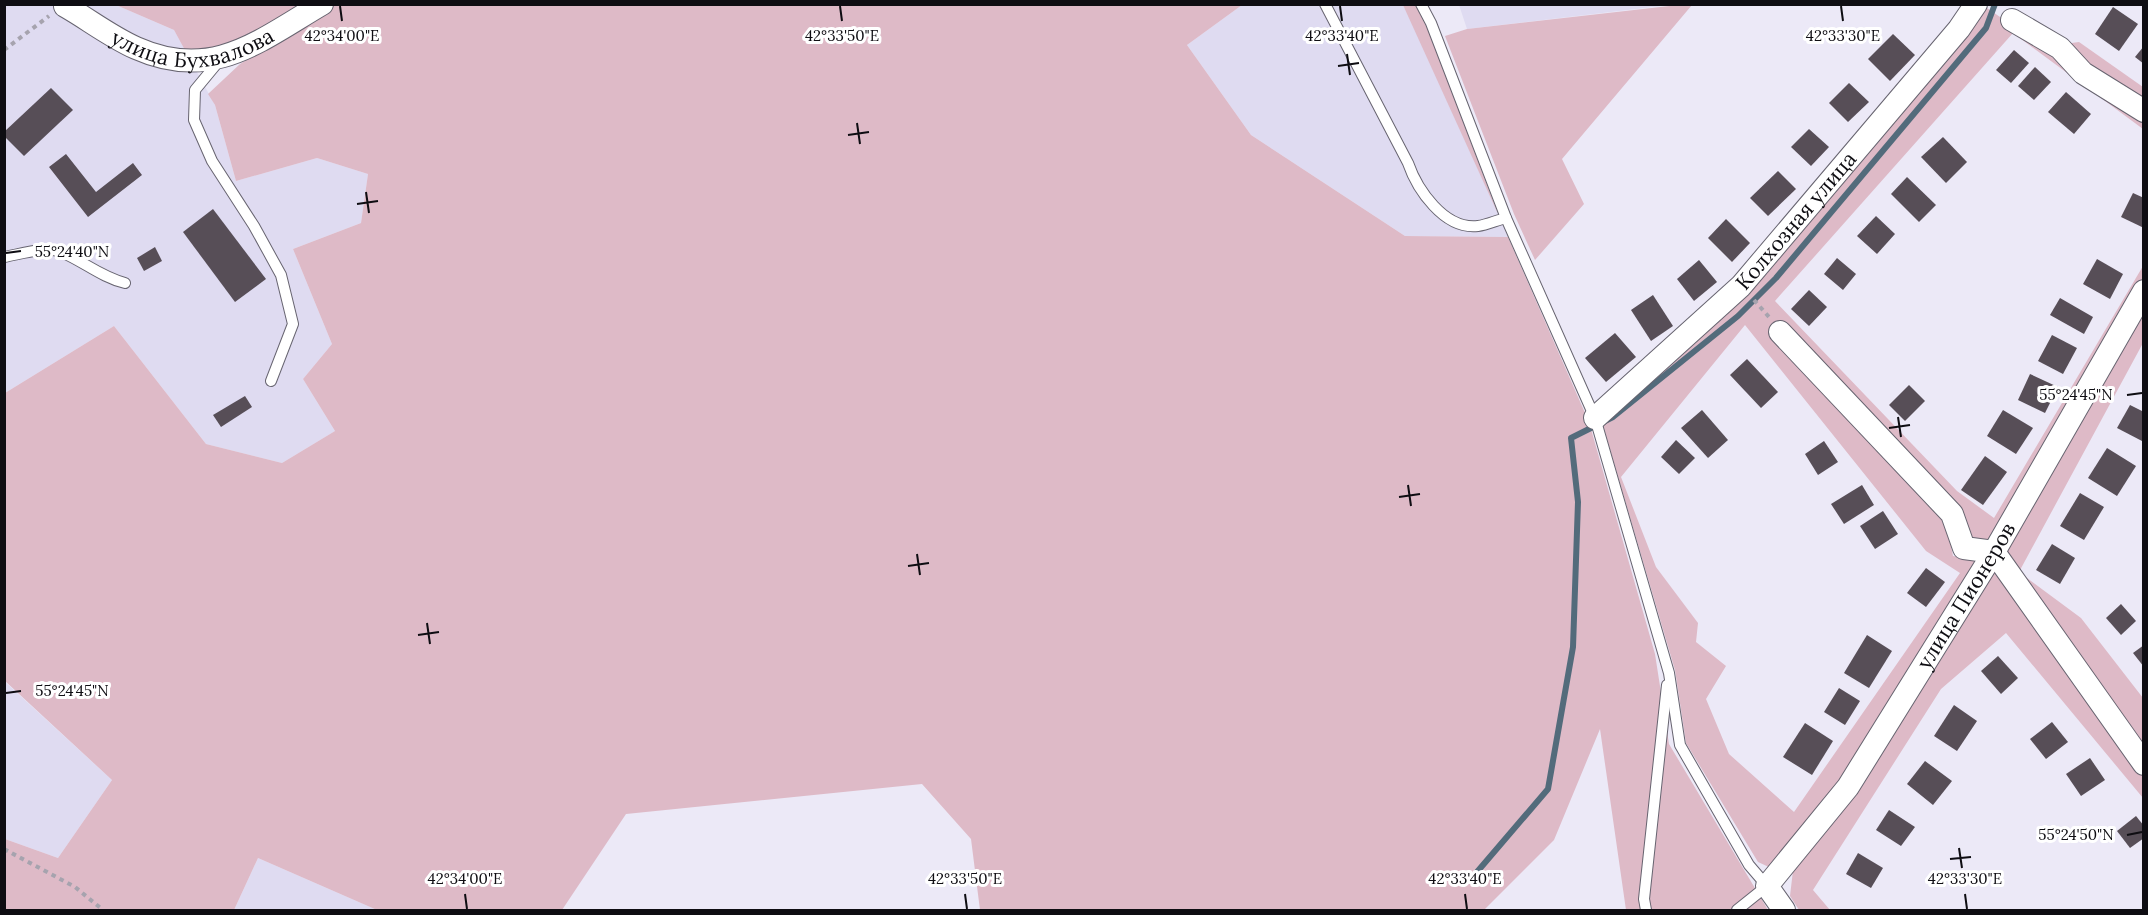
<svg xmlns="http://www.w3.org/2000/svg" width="2148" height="915" viewBox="0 0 2148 915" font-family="Lora,serif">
<rect width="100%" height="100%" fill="#ece9f7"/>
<!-- built -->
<g fill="#dfdbf1">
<path d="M 1678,4 L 1467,29 L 1459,5 Z"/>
<path d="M 5,5 L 116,5 L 174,30 L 215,105 L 236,181 L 317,158 L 368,174 L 361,223 L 293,249 L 332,344 L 303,379 L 335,431 L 282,463 L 206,444 L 114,326 L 5,393 Z"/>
<path d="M 1242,5 L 1403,5 L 1422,40 L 1508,237 L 1405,236 L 1251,135 L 1187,45 Z"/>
<path d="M 4,681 L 112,780 L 58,858 L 5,839 Z"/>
<path d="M 258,858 L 377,910 L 234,910 Z"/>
</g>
<!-- green -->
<g fill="#debac7" fill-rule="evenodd">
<path d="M 337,4 L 1242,5 L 1187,45 L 1251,135 L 1405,236 L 1508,237 L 1589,422 L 1655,654 L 1669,744 L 1768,910 L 1626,910 L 1600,729 L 1554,840 L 1484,910 L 980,910 L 971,839 L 922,784 L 626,814 L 562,910 L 377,910 L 258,858 L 234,910 L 5,910 L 5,839 L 58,858 L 112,780 L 5,681 L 5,393 L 114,326 L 206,444 L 282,463 L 335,431 L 303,379 L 332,344 L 293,249 L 361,223 L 368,174 L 317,158 L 236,181 L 215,105 L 208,94 L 240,64 Z"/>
<path d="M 116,5 L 308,5 L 236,44 L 187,54 L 174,30 Z"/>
<path d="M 1403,5 L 1415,5 L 1426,24 L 1498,214 Z"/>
<path d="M 1678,5 L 1692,5 L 1562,159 L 1584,204 L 1535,260 L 1514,214 L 1445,36 L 1467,29 Z"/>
<path d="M 1984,6 L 2143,115 L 2143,129 L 2013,33 L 1775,301 L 1957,491 L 1994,518 L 2143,266 L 2143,280 L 1990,544 L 1973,541 L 1946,520 L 1953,556 L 1977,560 L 1838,787 L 1771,868 L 1758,862 L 1686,743 L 1675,670 L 1601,419 L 1741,298 ZM 1745,325 L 1926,551 L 1960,573 L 1794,812 L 1729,754 L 1706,699 L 1726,666 L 1696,642 L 1698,623 L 1656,567 L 1621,477 Z"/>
<path d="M 2079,42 L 2143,87 L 2143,105 L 2064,44 Z"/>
<path d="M 2143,304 L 2143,343 L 2019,572 L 2081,618 L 2143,698 L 2143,755 L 2001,554 Z"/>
<path d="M 1994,563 L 2143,776 L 2143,798 L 2006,633 L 1941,689 L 1813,890 L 1830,910 L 1799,910 L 1790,896 L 1794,862 Z"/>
</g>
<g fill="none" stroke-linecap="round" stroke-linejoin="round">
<!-- stream -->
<path stroke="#536b7b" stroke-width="6" d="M 1471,879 L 1548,789 L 1573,647 L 1578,502 L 1571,438 L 1613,417 L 1738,316 L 1776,278 L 1986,28 L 1995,4"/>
</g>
<!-- building -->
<g fill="#574e57">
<path d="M 2113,7 L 2138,24 L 2119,51 L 2095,34 Z"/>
<path d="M 1893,34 L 1915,55 L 1890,81 L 1868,59 Z"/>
<path d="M 2144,46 L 2144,64 L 2135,57 Z"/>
<path d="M 2014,50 L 2029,63 L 2011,83 L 1996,70 Z"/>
<path d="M 2035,67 L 2051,82 L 2034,100 L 2018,86 Z"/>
<path d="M 1849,83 L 1869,102 L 1848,122 L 1829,103 Z"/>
<path d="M 51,88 L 73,110 L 24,156 L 4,136 L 4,132 Z"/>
<path d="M 2066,92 L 2091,114 L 2074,134 L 2048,112 Z"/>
<path d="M 1809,129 L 1829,147 L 1811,166 L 1791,147 Z"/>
<path d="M 1943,137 L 1967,162 L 1946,183 L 1921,157 Z"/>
<path d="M 66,154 L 96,192 L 133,163 L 142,175 L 88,217 L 49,167 Z"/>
<path d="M 1778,171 L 1796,189 L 1768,216 L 1750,198 Z"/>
<path d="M 1907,177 L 1936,205 L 1919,222 L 1891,194 Z"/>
<path d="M 2133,193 L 2144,198 L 2144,228 L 2121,217 Z"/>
<path d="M 213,209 L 266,279 L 235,302 L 183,232 Z"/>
<path d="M 1876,216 L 1895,234 L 1877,254 L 1857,236 Z"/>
<path d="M 1726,219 L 1750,243 L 1732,262 L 1708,238 Z"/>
<path d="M 155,247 L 162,261 L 144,271 L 137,258 Z"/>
<path d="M 1837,258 L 1856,274 L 1843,290 L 1824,274 Z"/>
<path d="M 2097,259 L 2123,274 L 2110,299 L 2083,284 Z"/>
<path d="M 1699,260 L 1717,282 L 1694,301 L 1677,279 Z"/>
<path d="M 1809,290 L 1827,307 L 1809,326 L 1791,309 Z"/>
<path d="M 1653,295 L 1673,326 L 1651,341 L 1631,310 Z"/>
<path d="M 2060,298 L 2093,317 L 2084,334 L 2050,315 Z"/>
<path d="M 1615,333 L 1636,357 L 1606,382 L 1585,358 Z"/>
<path d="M 2052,335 L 2077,348 L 2063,374 L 2038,361 Z"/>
<path d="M 1747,359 L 1778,392 L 1761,408 L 1730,375 Z"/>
<path d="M 2030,374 L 2058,387 L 2045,413 L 2018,400 Z"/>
<path d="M 1909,385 L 1925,401 L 1905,421 L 1889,405 Z"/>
<path d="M 245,396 L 252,407 L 221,427 L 213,415 Z"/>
<path d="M 2130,405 L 2144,412 L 2142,441 L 2117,428 Z"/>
<path d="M 1702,410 L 1728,440 L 1708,458 L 1681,428 Z"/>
<path d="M 2003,410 L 2033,428 L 2016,454 L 1987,436 Z"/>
<path d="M 1676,440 L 1695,458 L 1679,474 L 1661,457 Z"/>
<path d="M 1824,441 L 1838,462 L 1818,475 L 1805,454 Z"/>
<path d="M 2107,448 L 2136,466 L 2117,496 L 2088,478 Z"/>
<path d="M 1985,456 L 2007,472 L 1983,505 L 1961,490 Z"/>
<path d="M 1862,485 L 1874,505 L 1844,524 L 1831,504 Z"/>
<path d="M 2080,493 L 2104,507 L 2084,540 L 2060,526 Z"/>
<path d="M 1883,511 L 1898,534 L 1875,549 L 1860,526 Z"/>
<path d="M 2052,544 L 2075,558 L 2060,584 L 2036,570 Z"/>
<path d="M 1926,568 L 1945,582 L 1926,607 L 1907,593 Z"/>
<path d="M 2121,604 L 2136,621 L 2121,635 L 2106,618 Z"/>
<path d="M 1867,635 L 1892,651 L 1869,688 L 1844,673 Z"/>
<path d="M 2144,645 L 2144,667 L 2133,653 Z"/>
<path d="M 1998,656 L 2018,678 L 2001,694 L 1981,671 Z"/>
<path d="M 1839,688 L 1860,701 L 1845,725 L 1824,712 Z"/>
<path d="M 1954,705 L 1977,721 L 1957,751 L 1934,736 Z"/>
<path d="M 2052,722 L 2068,742 L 2046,759 L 2030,739 Z"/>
<path d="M 1805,723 L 1833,741 L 1812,775 L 1783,757 Z"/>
<path d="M 2090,758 L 2105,780 L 2081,796 L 2066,774 Z"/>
<path d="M 1925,761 L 1952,781 L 1933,805 L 1907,784 Z"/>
<path d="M 1889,810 L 1915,827 L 1901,846 L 1876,830 Z"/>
<path d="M 2136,816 L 2144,826 L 2144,838 L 2130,848 L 2117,831 Z"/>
<path d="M 1858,853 L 1883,868 L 1871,888 L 1846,874 Z"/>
</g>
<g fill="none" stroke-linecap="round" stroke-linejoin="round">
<defs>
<g id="service">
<path d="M 1325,4 L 1408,163 C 1417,189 1444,230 1478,226 C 1487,225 1497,220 1506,218"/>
<path d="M 1421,4 L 1431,23 L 1506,218 L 1595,418 L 1669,673 L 1680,745 L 1749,865 L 1767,886 L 1737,910"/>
<path d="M 219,61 L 195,90 L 194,120 L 212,161 L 254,226 L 281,275 L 293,324 L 271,381"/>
<path d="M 4,257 C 21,254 45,246 61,252 C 83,261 101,277 125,283"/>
<path d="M 1646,910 L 1644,899 L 1667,685"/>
</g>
<g id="minor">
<path id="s1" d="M 65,6 C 88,19 111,37 136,48 C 212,82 259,41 322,4"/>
<path d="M 2012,20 L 2060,48 L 2083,73 L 2144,111"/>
<path d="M 1780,332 L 1952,514 L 1964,548 L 1994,552 L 2144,764"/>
<path id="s2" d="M 1595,418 L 1741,286 L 1959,29 L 1976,4"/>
<path id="s3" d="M 1784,910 L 1767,886 L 1848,787 L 1994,552 L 2144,291"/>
</g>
</defs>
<!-- service casing -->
<use href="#service" stroke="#676470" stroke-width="12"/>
<!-- minor casing -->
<use href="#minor" stroke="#676470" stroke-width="24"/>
<!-- path -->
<g stroke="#a6a3ae" stroke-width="4" stroke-dasharray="4.5 4.5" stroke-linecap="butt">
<path d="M 4,50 L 49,16"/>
<path d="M 1754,300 L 1769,317"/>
<path d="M 4,849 L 75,887 L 103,910"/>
</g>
<!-- service -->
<use href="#service" stroke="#fff" stroke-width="10"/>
<!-- minor -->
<use href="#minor" stroke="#fff" stroke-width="22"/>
</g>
<!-- ticks -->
<path fill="none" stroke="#0e0d12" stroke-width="2" d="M 340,6 L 342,21M 840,6 L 842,21M 1340,6 L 1342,21M 1841,6 L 1843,21M 1347,54 L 1350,75M 1338,66 L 1359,63M 857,123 L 860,144M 848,135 L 869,132M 366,192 L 369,213M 357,204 L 378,201M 6,253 L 21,251M 2127,395 L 2142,393M 1898,417 L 1901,437M 1889,428 L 1910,425M 1408,485 L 1411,506M 1399,497 L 1420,494M 917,554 L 920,575M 908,566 L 929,563M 427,623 L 430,644M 418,635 L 439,632M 6,693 L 21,691M 2127,835 L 2142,832M 1959,848 L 1962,868M 1950,859 L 1971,857M 465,894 L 467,909M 965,894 L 967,909M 1465,894 L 1467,909M 1965,894 L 1967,909"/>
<g text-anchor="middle" stroke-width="6" stroke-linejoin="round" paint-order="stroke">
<!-- street labels -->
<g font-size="21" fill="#0e0d12" stroke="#fff">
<text dy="7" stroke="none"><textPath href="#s1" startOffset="141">улица Бухвалова</textPath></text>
<text dy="7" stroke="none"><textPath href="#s2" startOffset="282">Колхозная улица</textPath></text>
<text dy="7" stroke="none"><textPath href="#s3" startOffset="382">улица Пионеров</textPath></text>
</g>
</g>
<g font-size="15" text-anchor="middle" fill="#0e0d12" stroke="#fff" stroke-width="6" stroke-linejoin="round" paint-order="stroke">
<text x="342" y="41">42°34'00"E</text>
<text x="842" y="41">42°33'50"E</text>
<text x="1342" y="41">42°33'40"E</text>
<text x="1843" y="41">42°33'30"E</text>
<text x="72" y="257">55°24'40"N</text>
<text x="2076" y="400">55°24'45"N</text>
<text x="72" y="696">55°24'45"N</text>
<text x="2076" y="840">55°24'50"N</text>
<text x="465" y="884">42°34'00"E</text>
<text x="965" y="884">42°33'50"E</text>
<text x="1465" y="884">42°33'40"E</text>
<text x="1965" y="884">42°33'30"E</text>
</g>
<!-- border -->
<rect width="2148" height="915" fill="none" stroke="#0e0d12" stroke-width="12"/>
</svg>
